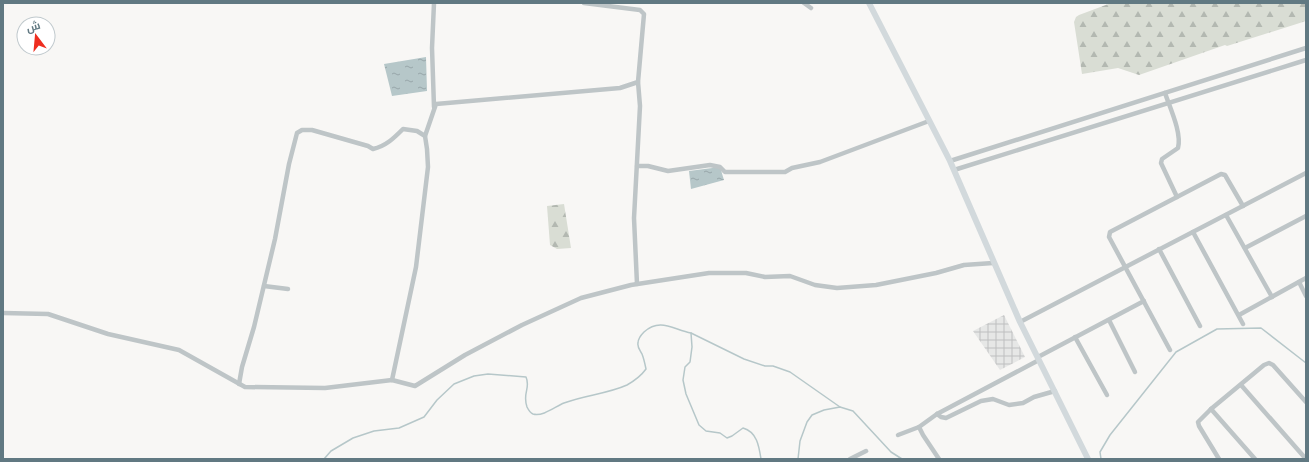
<svg xmlns="http://www.w3.org/2000/svg" width="1309" height="462" viewBox="0 0 1309 462" font-family="'Varela Round',Cairo,sans-serif">
<defs>
<pattern id="industrial-grid" width="8" height="8" patternUnits="userSpaceOnUse"><rect width="8" height="8" fill="#e6e7e6"/><path d="M0 4h8M4 0v8" fill="none" stroke="#bec0c0"/></pattern>
<pattern id="forest-firs" width="22" height="20" patternUnits="userSpaceOnUse"><rect width="22" height="20" fill="#d9ddd4"/><path d="M5 1l3.5 6h-7zM16 11l3.5 6h-7z" fill="#b3b8b1"/></pattern>
<pattern id="water-ripples" width="26" height="14" patternUnits="userSpaceOnUse"><rect width="26" height="14" fill="#b6c7c9"/><path d="M2 4q2-2 4 0t4 0M15 11q2-2 4 0t4 0" fill="none" stroke="#97a6a9"/></pattern>
</defs>
<rect width="100%" height="100%" fill="#f8f7f5"/>
<!-- industrial -->
<path fill="url(#industrial-grid)" d="M 1004,315 L 1025,357 L 1000,370 L 973,331 Z"/>
<!-- forest -->
<g fill="url(#forest-firs)">
<path d="M 1111,3 L 1306,3 L 1306,21 L 1227,46 L 1225,45 L 1139,75 L 1118,68 L 1082,74 L 1074,22 L 1076,17 L 1079,15 Z"/>
<path d="M 564,204 L 571,248 L 557,249 L 550,245 L 547,206 Z"/>
</g>
<!-- water -->
<g fill="url(#water-ripples)">
<path d="M 426,57 L 427,91 L 392,96 L 384,64 Z"/>
<path d="M 720,167 L 724,180 L 691,189 L 689,171 Z"/>
</g>
<g fill="none" stroke-linecap="round" stroke-linejoin="round">
<!-- stream -->
<g stroke="#b6c7c9" stroke-width="1.5">
<path d="M 691,333 L 744,359 L 765,366 L 773,366 L 790,372 L 840,407"/>
<path d="M 324,459 L 331,451 L 353,438 L 374,431 L 399,428 L 424,417 L 437,400 L 454,384 L 474,376 L 488,374 L 526,377 C 531,388 522,393 527,407 C 528,409 530,413 533,414 C 543,417 556,406 564,403 C 585,395 607,394 627,385 C 634,381 641,376 646,369 C 645,364 644,359 642,354 C 640,350 637,347 638,343 C 638,339 641,335 644,332 C 660,317 674,330 691,333 L 692,347 L 690,362 L 685,367 L 683,380 L 686,394 L 699,425 L 706,431 L 720,433 L 727,438 L 732,436 L 743,428 C 757,432 759,446 761,459"/>
<path d="M 798,459 L 800,441 L 807,422 L 812,415 L 824,410 L 840,407 L 853,411 L 891,452 L 902,459"/>
<path d="M 1101,459 L 1100,452 L 1110,435 L 1176,352 L 1217,329 L 1261,328 L 1306,363"/>
</g>
<!-- street -->
<g stroke="#bec5c7" stroke-width="4.5">
<path d="M 434,3 L 432,48 L 434,107"/>
<path d="M 804,3 L 811,8"/>
<path d="M 1165,93 C 1170,108 1182,133 1178,148 L 1162,159 L 1161,163 L 1177,197"/>
<path d="M 425,136 L 436,104 L 620,88 L 638,82 L 644,14 L 640,10 L 584,3"/>
<path d="M 950,161 L 1306,48"/>
<path d="M 637,166 L 648,166 L 668,171 L 710,165 L 720,167 L 725,172 L 785,172 L 792,168 L 820,162 L 929,121"/>
<path d="M 954,170 L 1306,60"/>
<path d="M 1226,215 L 1272,297"/>
<path d="M 1193,232 L 1243,324"/>
<path d="M 1245,248 L 1306,216"/>
<path d="M 1159,249 L 1200,326"/>
<path d="M 1299,282 L 1306,296"/>
<path d="M 637,284 L 634,218 L 640,106 L 638,82"/>
<path d="M 264,286 L 288,289"/>
<path d="M 3,313 L 48,314 L 108,334 L 179,350 L 245,387 L 325,388 L 392,380 L 415,386 L 465,355 L 522,325 L 581,298 L 631,285 L 709,273 L 746,273 L 765,277 L 790,276 L 815,285 L 837,288 L 876,285 L 936,273 L 964,265 L 993,263"/>
<path d="M 1239,315 L 1306,278"/>
<path d="M 1109,320 L 1135,372"/>
<path d="M 1020,322 L 1306,173"/>
<path d="M 1075,337 L 1107,395"/>
<path d="M 1170,350 L 1109,237 L 1110,232 L 1221,174 L 1225,175 L 1243,206"/>
<path d="M 1038,357 L 1144,301"/>
<path d="M 239,384 L 242,367 L 254,327 L 275,239 L 289,164 L 297,133 L 302,130 L 312,130 L 368,146 L 373,149 C 386,146 394,138 403,129 L 417,131 L 425,136 L 427,149 L 428,167 L 416,267 L 392,380"/>
<path d="M 1241,385 L 1306,459"/>
<path d="M 1211,409 L 1255,459"/>
<path d="M 937,414 L 941,417 L 946,418 L 981,401 L 993,399 L 1009,405 L 1023,403 L 1034,397 L 1055,391"/>
<path d="M 898,435 L 919,427"/>
<path d="M 850,459 L 866,451"/>
<path d="M 939,459 L 923,435 L 919,427 L 937,414 L 1039,360"/>
<path d="M 1219,459 L 1199,426 L 1198,422 L 1211,409 L 1264,365 L 1269,363 L 1273,365 L 1306,402"/>
</g>
<!-- secondary -->
<path stroke="#d2d9dc" stroke-width="6" d="M 869,3 L 950,161 L 1020,322 L 1088,459"/>
</g>
<!-- border -->
<rect width="1309" height="462" fill="none" stroke="#617982" stroke-width="8"/>
<!-- north arrow -->
<g transform="translate(36 36) rotate(344)"><circle r="19" fill="#ffffff" stroke="#c0c9cd"/>
<path d="M0-3L7 15L0 10L-7 15Z" fill="#ee2d1f"/>
<text y="-6" font-size="11" font-weight="bold" text-anchor="middle" fill="#617982">ش</text>
</g>
</svg>
